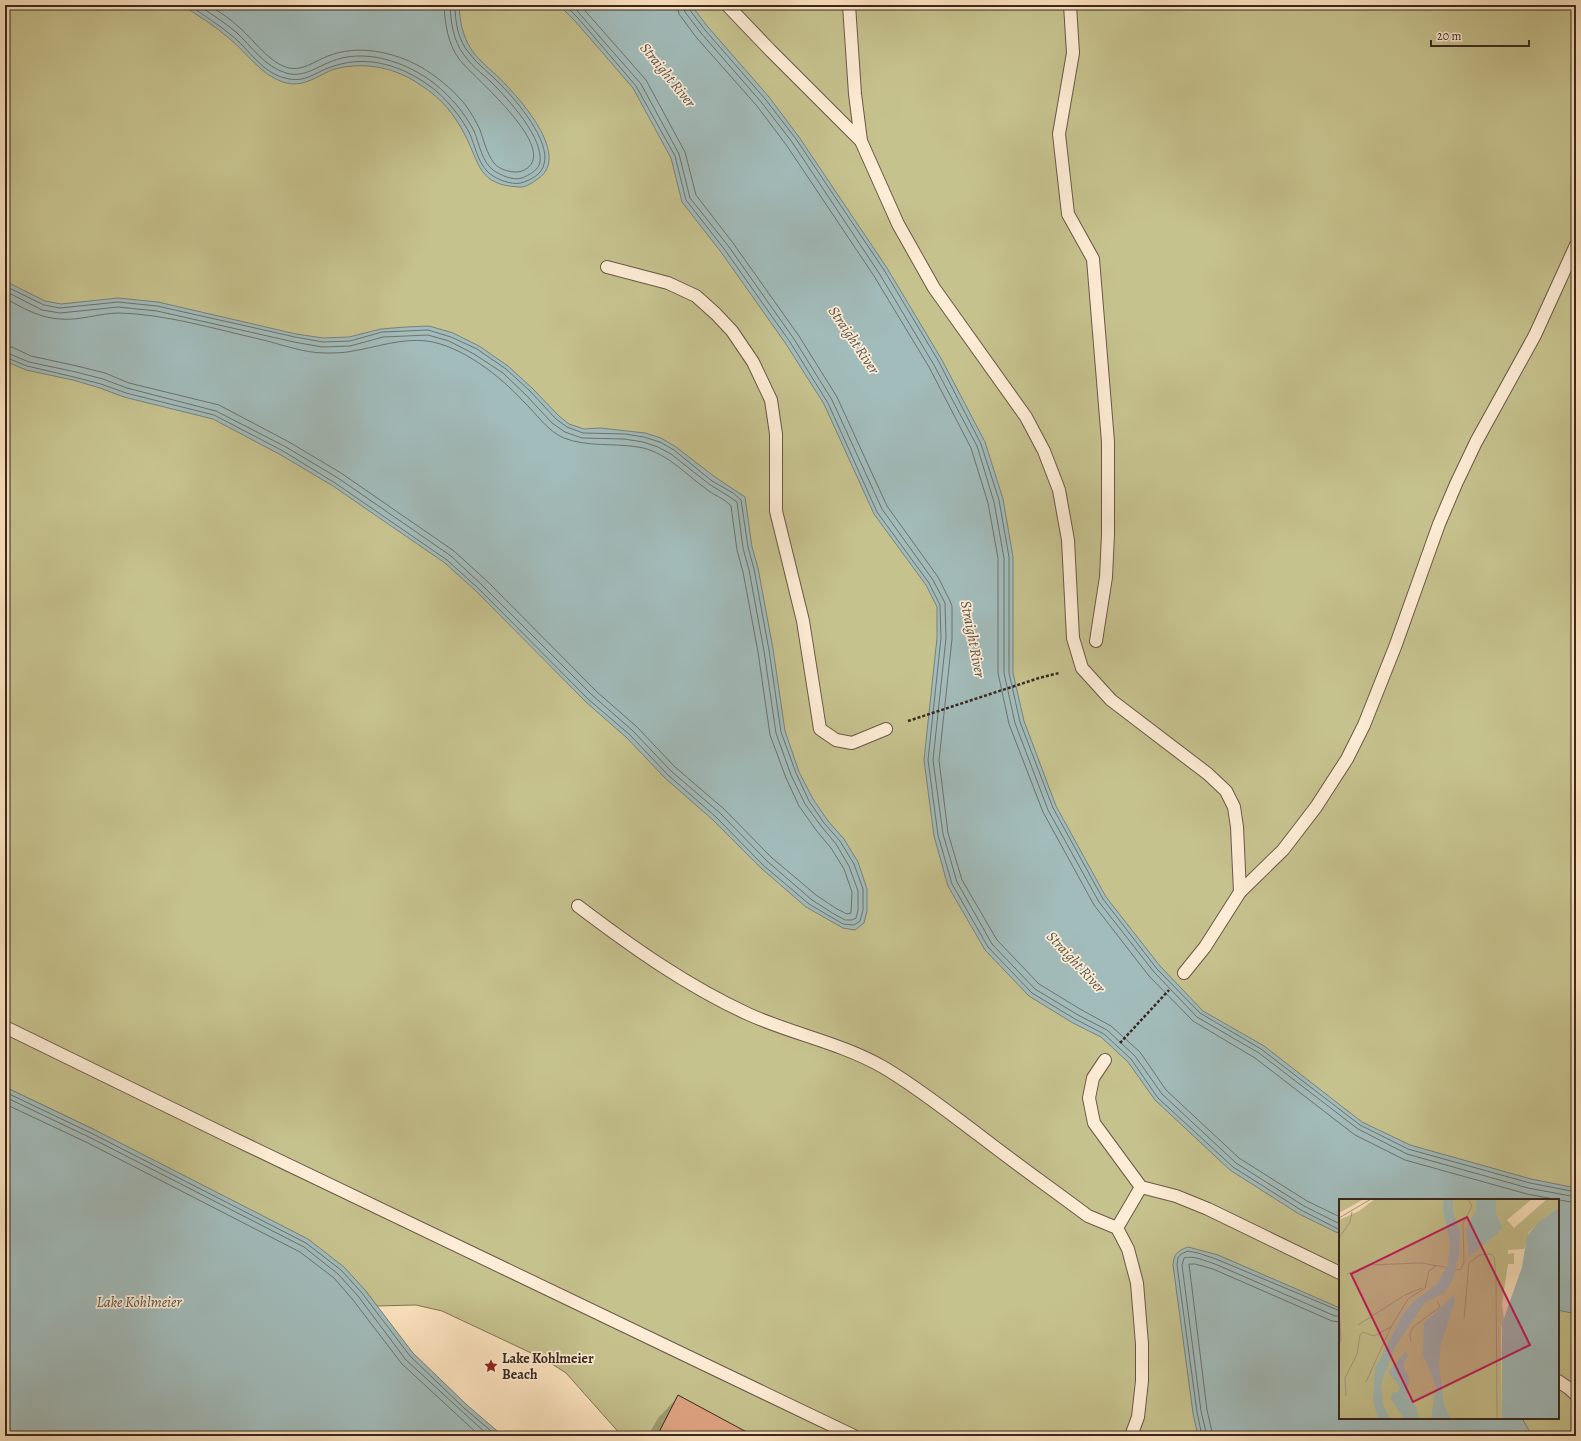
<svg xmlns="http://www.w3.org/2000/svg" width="1581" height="1441" viewBox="0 0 1581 1441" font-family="Alegreya,serif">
<rect width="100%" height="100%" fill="#fde4c0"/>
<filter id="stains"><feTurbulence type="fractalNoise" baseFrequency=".005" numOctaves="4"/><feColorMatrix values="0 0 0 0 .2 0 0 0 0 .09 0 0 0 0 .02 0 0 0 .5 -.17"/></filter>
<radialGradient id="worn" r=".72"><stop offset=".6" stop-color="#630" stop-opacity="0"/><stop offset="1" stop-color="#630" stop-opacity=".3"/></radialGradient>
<!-- green -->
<path fill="#c6c28e" stroke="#807556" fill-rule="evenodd" d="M 5,5 L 1576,5 L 1576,1436 L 622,1436 L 566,1373 L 546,1360 L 442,1311 L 416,1305 L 377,1306 L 365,1290 L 95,1130 L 5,1087 ZM 1340,1200 L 1558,1200 L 1558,1418 L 1340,1418 Z"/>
<!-- water -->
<g fill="#a2bcbb" stroke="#78817d">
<path d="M 181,5 L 459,5 C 460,21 462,35 471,49 C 480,63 496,73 507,86 C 524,104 569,156 539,178 C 533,182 526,188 519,187 C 478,185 480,164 465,135 C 455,115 441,98 422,86 C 397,68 366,61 335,69 C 317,75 304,89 283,82 C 261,75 247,53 230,39 C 215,26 198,15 181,5 Z"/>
<path d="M 559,5 L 691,5 L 708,27 L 769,97 L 799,137 L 887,268 L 942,360 L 985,442 L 1003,499 L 1013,557 L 1013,673 L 1024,721 L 1056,806 L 1106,897 L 1160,966 L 1203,1011 L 1264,1046 L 1362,1122 L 1410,1145 L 1531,1179 L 1576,1188 L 1576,1314 L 1558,1310 L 1558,1200 L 1340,1200 L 1340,1234 L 1299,1214 L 1230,1170 L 1155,1100 L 1128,1062 L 1101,1037 L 1073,1023 L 1029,996 L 985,950 L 948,886 L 934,836 L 924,760 L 937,638 L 937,607 L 926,585 L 874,514 L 824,404 L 786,344 L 721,252 L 682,202 L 671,158 L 633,88 L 575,21 Z"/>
<path d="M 5,281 L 45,301 L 61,304 L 118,298 L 158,302 L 296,334 L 323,338 L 349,337 L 381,329 L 406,327 L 429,326 L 453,333 L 479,346 L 508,366 L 532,388 L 559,416 L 569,424 L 584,429 L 600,428 L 645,433 L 661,438 L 676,447 L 715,477 L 745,497 L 752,547 L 758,568 L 773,649 L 785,731 L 799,772 L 813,799 L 828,821 L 844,839 L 858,862 L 867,889 L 867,911 L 864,923 L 855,930 L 843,928 L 806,907 L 761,868 L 713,820 L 665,778 L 627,738 L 586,702 L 477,592 L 445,563 L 333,486 L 281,455 L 213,419 L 124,397 L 100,388 L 73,380 L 26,370 L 5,361 Z"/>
<path d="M 5,1087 L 95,1130 L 308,1239 L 344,1267 L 365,1290 L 413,1353 L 467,1405 L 503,1436 L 5,1436 Z"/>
<path d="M 1188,1247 L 1218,1255 L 1340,1308 L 1340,1418 L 1522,1418 L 1532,1436 L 1198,1436 L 1193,1413 L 1173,1265 C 1174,1254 1177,1251 1188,1247 Z"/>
</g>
<!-- shadow -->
<path fill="#0003" d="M 678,1397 L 752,1436 L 648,1436 L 658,1418 Z"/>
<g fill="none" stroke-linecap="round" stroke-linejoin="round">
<!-- shore -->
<g stroke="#6e726d" stroke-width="1">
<path d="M 189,5 C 203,15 218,24 231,35 C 249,49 262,73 285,78 C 306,84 316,71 334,66 C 370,54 406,67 435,90 C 449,102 460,116 469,132 C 476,147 478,167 493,176 C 501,181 515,186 524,182 C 532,179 542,174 544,164 C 551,141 516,100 501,85 C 491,74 478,65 469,53 C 458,40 455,22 455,5"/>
<path d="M 198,5 C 211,14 224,22 236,32 C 251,46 265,67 286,73 C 302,78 315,68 330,62 C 364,47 407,62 435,84 C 451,97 464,112 474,131 C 479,143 482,162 493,170 C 500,175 513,181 522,178 C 529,175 539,170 540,162 C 543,138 512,104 497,88 C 487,77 473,68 464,55 C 453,40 451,23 450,5"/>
<path d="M 209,5 C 219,12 231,19 240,28 C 255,41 269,63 289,68 C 303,71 315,61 328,56 C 358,44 394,52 421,67 C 436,76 451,88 463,102 C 469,109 476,121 480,130 C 484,141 487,154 494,163 C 499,170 514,174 522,171 C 566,153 472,76 459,59 C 448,44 445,24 444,5"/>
<path d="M 565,5 L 578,18 L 636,86 L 675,156 L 686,200 L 725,250 L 790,342 L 828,403 L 877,512 L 929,583 L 940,605 L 941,638 L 928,760 L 938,835 L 952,884 L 988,947 L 1032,993 L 1075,1019 L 1104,1034 L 1131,1059 L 1158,1098 L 1233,1167 L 1301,1210 L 1340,1230"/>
<path d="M 572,5 L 641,84 L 679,154 L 690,198 L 729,247 L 794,339 L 832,400 L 882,509 L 933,580 L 945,603 L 946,638 L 933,760 L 943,834 L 957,882 L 992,944 L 1035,989 L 1078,1015 L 1107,1030 L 1135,1056 L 1162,1094 L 1236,1163 L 1304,1206 L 1340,1224"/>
<path d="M 580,5 L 646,80 L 685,152 L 696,195 L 733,243 L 799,336 L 837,397 L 887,506 L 938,577 L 950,601 L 952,606 L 952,639 L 939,760 L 948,833 L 962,880 L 997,940 L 1039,984 L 1080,1009 L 1111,1026 L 1140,1052 L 1166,1090 L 1239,1158 L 1307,1201 L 1340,1217"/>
<path d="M 677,5 L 679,14 L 696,37 L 757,106 L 787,146 L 874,276 L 929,367 L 971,448 L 988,503 L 998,558 L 998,673 L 1009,724 L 1043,812 L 1094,905 L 1149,976 L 1193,1021 L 1255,1058 L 1355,1135 L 1405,1160 L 1527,1194 L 1576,1203"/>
<path d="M 683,5 L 685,12 L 701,33 L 762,103 L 792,142 L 879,273 L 934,365 L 977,446 L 994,502 L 1004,558 L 1004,673 L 1015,723 L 1048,810 L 1099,902 L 1154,972 L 1197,1017 L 1259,1053 L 1358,1129 L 1407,1154 L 1528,1188 L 1576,1197"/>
<path d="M 688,5 L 689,9 L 705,30 L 766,100 L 796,139 L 884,270 L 939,362 L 981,444 L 999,500 L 1009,557 L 1009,673 L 1020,722 L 1053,808 L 1103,899 L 1157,969 L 1200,1013 L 1261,1049 L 1360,1125 L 1408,1149 L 1530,1183 L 1576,1192"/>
<path d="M 5,286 L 44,305 L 60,308 L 118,302 L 157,306 L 295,337 L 323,342 L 350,341 L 382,332 L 406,331 L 428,330 L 451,337 L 477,349 L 506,369 L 530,391 L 556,419 L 567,427 L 583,433 L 625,434 L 644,437 L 660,442 L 674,450 L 712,481 L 733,493 L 741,500 L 748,547 L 754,569 L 769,650 L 781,732 L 796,773 L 809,801 L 824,823 L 840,841 L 854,864 L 863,889 L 863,910 L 860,921 L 854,925 L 843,924 L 809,904 L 763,865 L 716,817 L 668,775 L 630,735 L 588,699 L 480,590 L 447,560 L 335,483 L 283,451 L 214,415 L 126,393 L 101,384 L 74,377 L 27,366 L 5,357"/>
<path d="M 5,291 L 42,310 L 60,313 L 118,307 L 157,311 L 294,342 L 322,347 L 350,346 L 383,337 L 406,336 L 428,335 L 449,341 L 474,354 L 503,373 L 526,395 L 552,423 L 565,432 L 582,438 L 624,439 L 643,442 L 658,447 L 671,454 L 709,484 L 730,497 L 737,502 L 743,548 L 749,570 L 764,651 L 776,733 L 791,775 L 805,804 L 821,826 L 836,844 L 849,866 L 858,891 L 858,910 L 856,918 L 852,920 L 845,920 L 834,914 L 812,900 L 767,861 L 720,813 L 671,771 L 633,731 L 592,695 L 483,586 L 451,556 L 338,478 L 286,447 L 216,411 L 127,388 L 103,379 L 76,372 L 29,362 L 5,352"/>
<path d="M 5,298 C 22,308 40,318 60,319 C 79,321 100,313 119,313 C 165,314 215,329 259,339 C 281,344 303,353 325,353 C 334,353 344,353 353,351 C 377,347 402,338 427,341 C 462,346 500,376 523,401 C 536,413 547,431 564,438 C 586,447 614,443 638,447 C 665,451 684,473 705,488 C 713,495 724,498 731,506 L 737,550 L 743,572 L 758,652 L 770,735 L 786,778 L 799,806 L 816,830 L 831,848 L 844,869 L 852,892 L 851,913 L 847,914 L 837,909 L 816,895 L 771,857 L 724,809 L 675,767 L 637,727 L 596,691 L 488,582 L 454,551 L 341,473 L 289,442 L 219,405 L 129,383 L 105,373 L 77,366 L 31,356 L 12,347 L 5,346"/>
<path d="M 5,1092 L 93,1134 L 306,1243 L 341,1270 L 362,1293 L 410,1356 L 464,1408 L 497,1436"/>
<path d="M 5,1097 L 91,1138 L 304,1247 L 338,1274 L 358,1296 L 406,1360 L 489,1436"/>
<path d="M 5,1104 L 88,1143 L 300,1252 L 334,1278 L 353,1300 L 402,1364 L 480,1436"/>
<path d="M 1202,1436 L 1197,1412 L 1177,1265 L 1178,1258 L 1181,1254 L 1188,1251 L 1198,1253 L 1216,1259 L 1340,1311"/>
<path d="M 1207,1436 L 1201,1411 L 1182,1265 L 1184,1258 C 1193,1255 1205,1261 1215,1264 L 1335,1316 L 1340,1316"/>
<path d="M 1213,1436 L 1207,1410 L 1189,1264 L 1195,1264 L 1213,1269 L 1332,1321 L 1340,1322"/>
</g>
</g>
<!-- building -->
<path fill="#dea382" stroke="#39281f" d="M 678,1395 L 754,1436 L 657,1436 Z"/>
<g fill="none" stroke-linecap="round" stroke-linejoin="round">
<defs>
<g id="lane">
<path d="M 727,5 L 770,50 L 861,141"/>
<path d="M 849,5 L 855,94 L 861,141 L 898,224 L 934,288 L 1026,417 L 1044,451 L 1059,490 L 1068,540 L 1073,638 L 1082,668 L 1111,700 L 1208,774 L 1226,791 L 1234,807 L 1237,827 L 1240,892"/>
<path d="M 1070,5 L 1073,53 L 1059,134 L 1068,214 L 1093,259 L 1108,442 L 1108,534 L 1106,577 L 1096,641"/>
<path d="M 607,267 L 668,283 L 696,296 L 716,314 L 732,331 L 753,362 L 771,400 L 776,434 L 776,511 L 803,621 L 820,729 L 836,740 L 852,743 L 886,729"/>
<path d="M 578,906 C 632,947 687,986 748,1014 C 792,1034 841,1043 883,1067 C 917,1087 948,1112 979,1135 C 1015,1163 1052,1189 1088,1216 L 1117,1228 L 1128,1249 L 1137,1283 L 1142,1344 L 1142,1381 L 1138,1417 L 1131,1436"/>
<path d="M 1184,973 L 1205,947 L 1240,892 L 1283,850 L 1316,807 L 1347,759 L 1364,725 L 1395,647 L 1439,524 L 1456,484 L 1476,442 L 1535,335 L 1576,245"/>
<path d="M 5,1027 L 226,1135 L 854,1436"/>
<path d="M 1105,1060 L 1093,1078 L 1089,1098 L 1094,1123 L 1141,1187 L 1176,1196 L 1208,1209 L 1340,1273"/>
<path d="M 1117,1228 L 1141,1187"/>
<path d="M 1558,1381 L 1570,1389 L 1576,1395"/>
</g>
</defs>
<!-- lane casing -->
<use href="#lane" stroke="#6a5747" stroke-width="14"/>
<!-- path -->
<g stroke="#39281f" stroke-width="2.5" stroke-dasharray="3 2" stroke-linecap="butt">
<path d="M 908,721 L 1039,678 L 1059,673"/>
<path d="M 1120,1043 L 1169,990"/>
</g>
<!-- lane -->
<use href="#lane" stroke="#feedd6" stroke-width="12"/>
</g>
<!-- icons -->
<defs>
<symbol id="sight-bare" viewBox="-9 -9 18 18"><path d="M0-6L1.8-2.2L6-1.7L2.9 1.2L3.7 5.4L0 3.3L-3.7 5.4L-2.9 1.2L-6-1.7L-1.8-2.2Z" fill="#8f2418" stroke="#feedd6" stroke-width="2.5" paint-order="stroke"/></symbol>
</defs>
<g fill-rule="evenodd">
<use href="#sight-bare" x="481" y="1356" width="20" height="20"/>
</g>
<g text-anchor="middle" stroke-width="3.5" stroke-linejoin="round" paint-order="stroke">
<!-- poi labels -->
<g font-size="14" font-weight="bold" fill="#39281f" stroke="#feedd6" text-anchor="start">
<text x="502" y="1363">Lake Kohlmeier<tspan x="502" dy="16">Beach</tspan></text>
</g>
<!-- water labels -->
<g font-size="15" font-style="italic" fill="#58544e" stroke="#feedd6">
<text transform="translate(668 75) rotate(51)" y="5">Straight River</text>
<text transform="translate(854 340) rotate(56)" y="5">Straight River</text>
<text transform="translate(973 639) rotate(79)" y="5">Straight River</text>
<text transform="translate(1076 962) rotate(47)" y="5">Straight River</text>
<text x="139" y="1307">Lake Kohlmeier</text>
</g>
</g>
<!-- overview -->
<g transform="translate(1339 1199)">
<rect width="220" height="220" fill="#fde4c0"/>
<path d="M 0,0 L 25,0 L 0,14 ZM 36,0 L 193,0 L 168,21 L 175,29 L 208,0 L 220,0 L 220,8 L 190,33 L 185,50 L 169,51 L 169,55 L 175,54 L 175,65 L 169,65 L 163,105 L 165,121 L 162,129 L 163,220 L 0,220 L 0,21 L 20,12 Z" fill="#c6c28e"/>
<path d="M 104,0 L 114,0 L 114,13 L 121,33 L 120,57 L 114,80 L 105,94 L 86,103 L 56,148 L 42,185 L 44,206 L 51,220 L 39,220 L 34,202 L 36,169 L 66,112 L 75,102 L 98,85 L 109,65 L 111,43 L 104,11 ZM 137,0 L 157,0 L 157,15 L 163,28 L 159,34 L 130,58 L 127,30 L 137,11 ZM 220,8 L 220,220 L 163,220 L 163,125 L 183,68 L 188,37 L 198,25 ZM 115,96 L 116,102 L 102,145 L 100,166 L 105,206 L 112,220 L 92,220 L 97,187 L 84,155 L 85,124 ZM 67,152 L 69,156 L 64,167 L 70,177 L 68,196 L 77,208 L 80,220 L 65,220 L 52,200 L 53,194 L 59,193 L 61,188 L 49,173 Z" fill="#a2bcbb"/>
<path fill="none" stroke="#af9980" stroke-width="1" d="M 0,19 L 32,0M 0,39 L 11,23 L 13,13M 116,71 L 122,70 L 125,63 L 124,24 L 133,7 L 129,0M 8,75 L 30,66 L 82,64 L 106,68M 0,110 L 2,141 L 0,145M 125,120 L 130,64 L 141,56 L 152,55 L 155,58 L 157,77 L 158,220M 19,126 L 66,96 L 83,89M 72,143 L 71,135 L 74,128 L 101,108 L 98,102M 27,183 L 52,128M 7,197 L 6,179 L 18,155 L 21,136 L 24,133 L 35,137 L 52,128 L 69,100 L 86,89 L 90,72 L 97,67"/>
<path fill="#c2185b" fill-opacity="0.15" stroke="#c2185b" stroke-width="2" d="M 128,18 L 191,146 L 74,203 L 12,75 Z"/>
<rect width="220" height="220" fill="none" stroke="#39281f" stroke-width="2"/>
</g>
<!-- margin -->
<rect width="1581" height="1441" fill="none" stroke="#fde4c0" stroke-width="20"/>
<rect x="6" y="6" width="1569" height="1429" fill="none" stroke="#39281f" stroke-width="2"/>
<rect x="10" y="10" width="1561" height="1421" fill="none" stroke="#39281f"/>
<!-- scale -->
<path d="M1431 40v6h98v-6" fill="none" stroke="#39281f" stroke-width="2"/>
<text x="1437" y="40" font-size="12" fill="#39281f" stroke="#feedd6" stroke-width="3" paint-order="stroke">20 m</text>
<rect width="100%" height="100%" filter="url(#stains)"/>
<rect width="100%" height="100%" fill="url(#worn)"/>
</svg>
